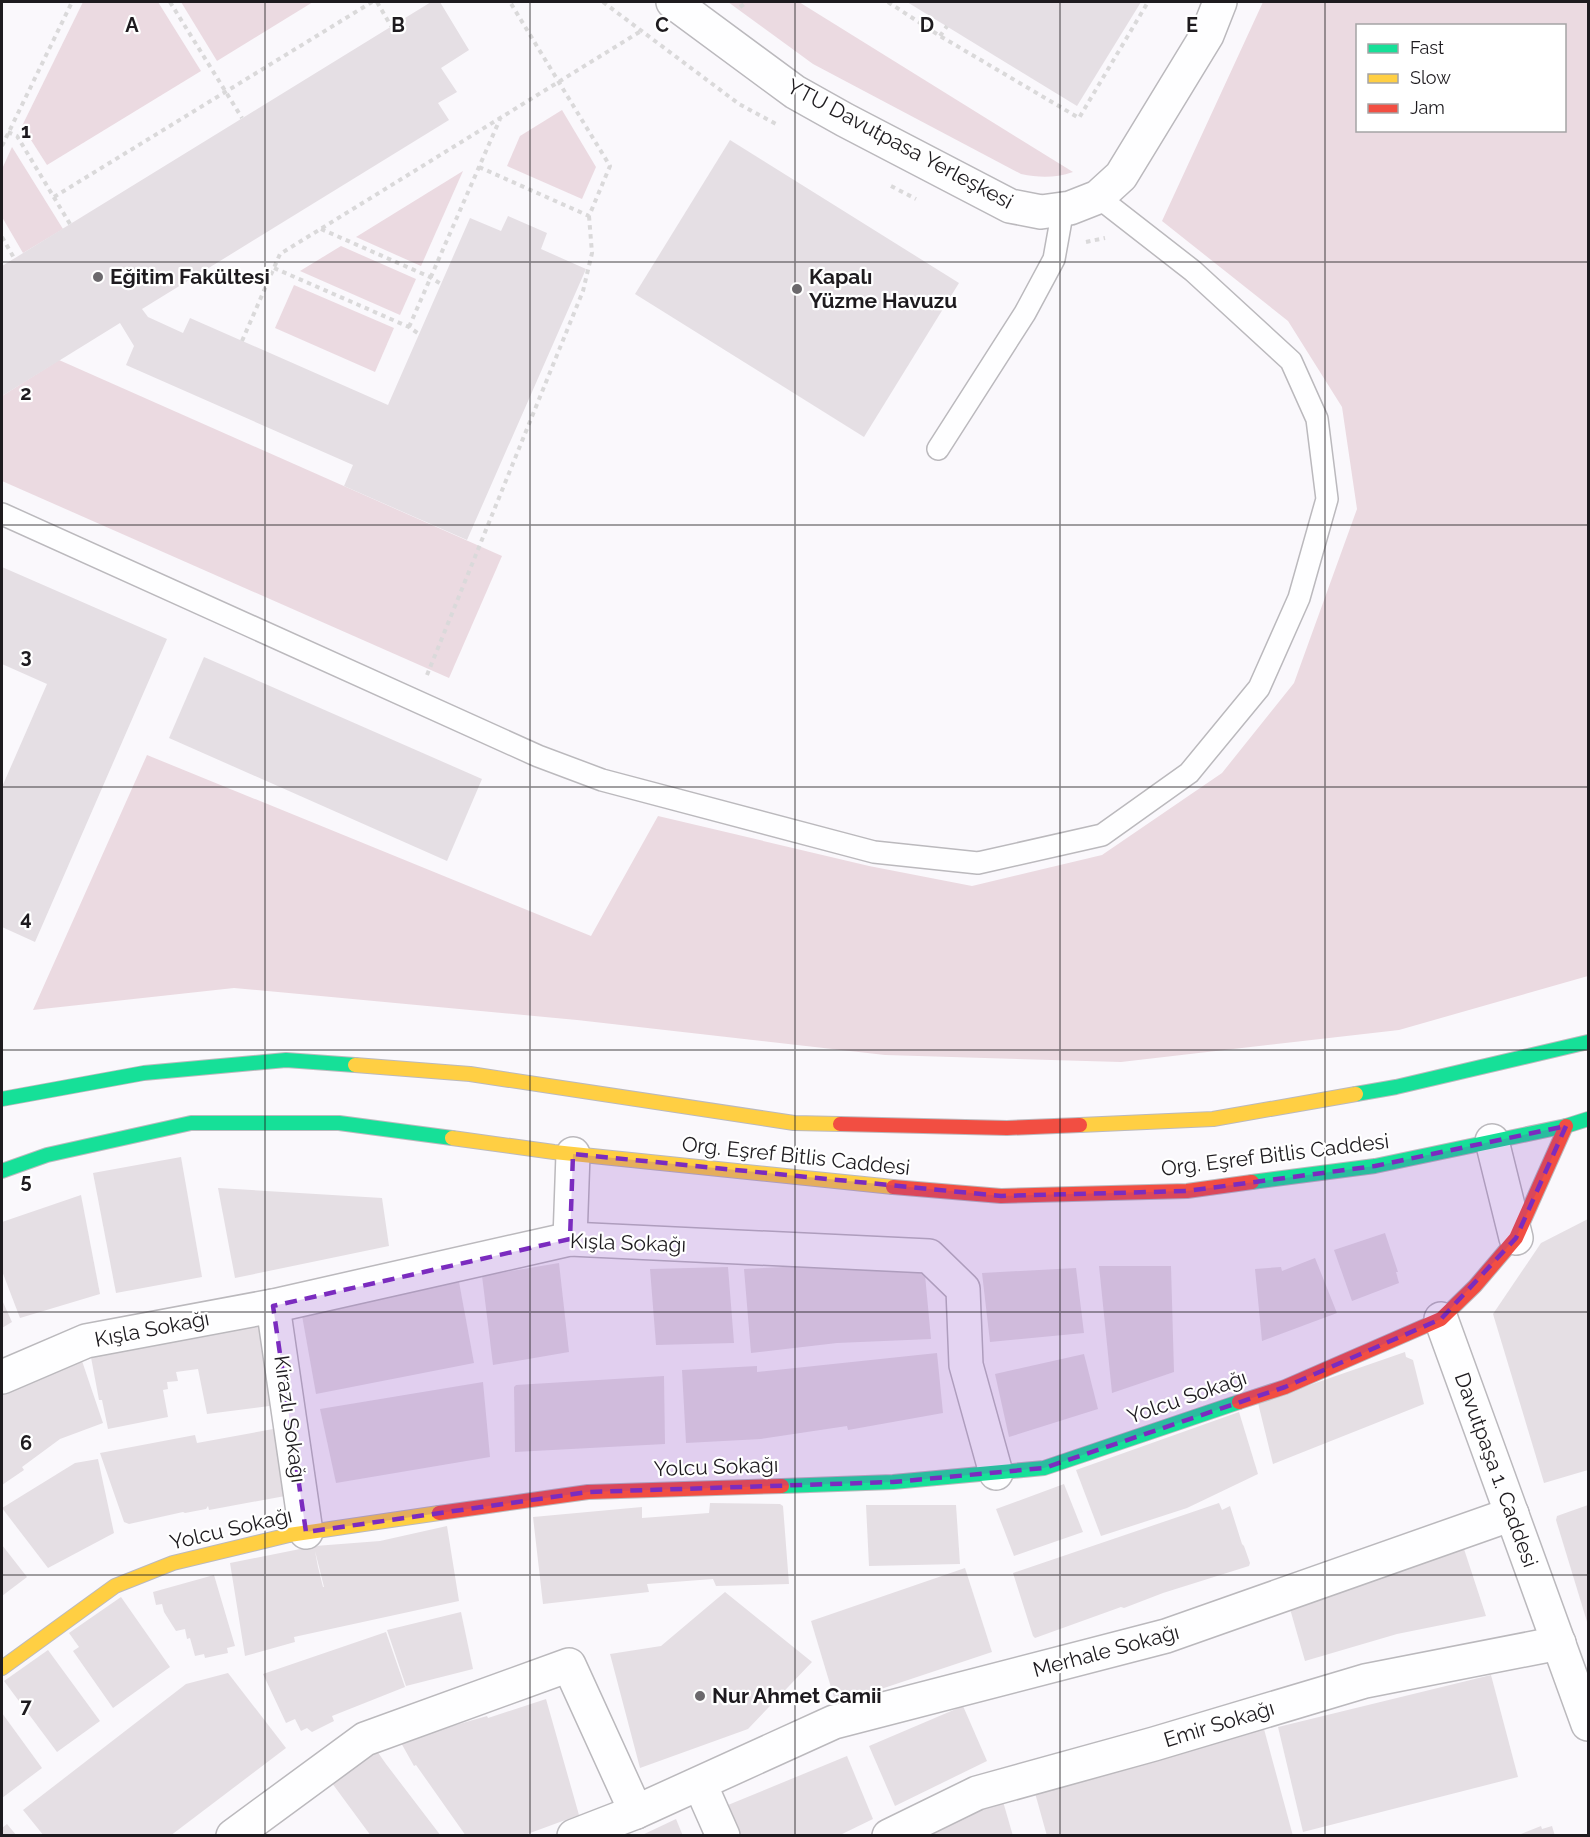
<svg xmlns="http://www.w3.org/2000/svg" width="1590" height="1837" viewBox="0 0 1590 1837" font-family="Raleway,sans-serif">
<rect width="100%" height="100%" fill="#faf8fc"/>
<!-- green -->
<g fill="#ebdae1" fill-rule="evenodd">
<path d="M 83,2 L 158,2 L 201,71 L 47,165 L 22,126 Z"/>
<path d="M 181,2 L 313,2 L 217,61 Z"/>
<path d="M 728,2 L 799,2 L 1073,172 C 1055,178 1040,178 1021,174 L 813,64 Z"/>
<path d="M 1263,2 L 1588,2 L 1588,976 L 1399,1030 L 1121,1062 L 885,1055 L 577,1020 L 234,988 L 33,1010 L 147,755 L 591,936 L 658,816 L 869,866 L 972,886 L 1102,855 L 1222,773 L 1294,683 L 1357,509 L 1342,407 L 1288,321 L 1162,221 ZM 1358,26 L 1564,26 L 1564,130 L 1358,130 Z"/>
<path d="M 562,110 L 596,167 L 582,199 L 507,166 L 520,136 Z"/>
<path d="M 12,147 L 63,229 L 23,253 L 2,217 L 2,169 Z"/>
<path d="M 463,171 L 421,266 L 356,237 Z"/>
<path d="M 341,246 L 416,279 L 400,315 L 300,271 Z"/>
<path d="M 294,285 L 394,328 L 375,372 L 275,328 Z"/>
<path d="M 59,360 L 502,556 L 449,678 L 2,481 L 2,396 Z"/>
</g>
<!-- building -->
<g fill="#e5dfe4" fill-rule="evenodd">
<path d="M 431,2 L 440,2 L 469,50 L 441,68 L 457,92 L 438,103 L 449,120 L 142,309 L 148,317 L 183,333 L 190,318 L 388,405 L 470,218 L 501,231 L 508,216 L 547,233 L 541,249 L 586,269 L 467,540 L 344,486 L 353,465 L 126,365 L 134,346 L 120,323 L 2,396 L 2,266 Z"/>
<path d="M 907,2 L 1141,2 L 1077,106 Z"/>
<path d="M 730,140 L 959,283 L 864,437 L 635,294 Z"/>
<path d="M 2,567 L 167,639 L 35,942 L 2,927 L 2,787 L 47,684 L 2,664 Z"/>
<path d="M 204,657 L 482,779 L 447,861 L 169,738 Z"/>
<path d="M 181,1157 L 202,1277 L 116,1293 L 93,1173 Z"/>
<path d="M 218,1188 L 382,1198 L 389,1246 L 235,1278 Z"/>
<path d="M 81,1195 L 100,1294 L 20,1318 L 2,1271 L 2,1222 Z"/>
<path d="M 1588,1219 L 1588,1470 L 1544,1483 L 1493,1314 L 1541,1243 Z"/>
<path d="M 1385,1233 L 1398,1272 L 1396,1272 L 1399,1283 L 1352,1301 L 1334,1250 Z"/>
<path d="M 1315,1258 L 1337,1313 L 1262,1341 L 1255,1269 L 1281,1267 L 1282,1271 Z"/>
<path d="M 559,1263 L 569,1352 L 493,1365 L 482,1276 Z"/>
<path d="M 924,1264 L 931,1339 L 837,1343 L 751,1353 L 744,1269 L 803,1266 Z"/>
<path d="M 1099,1266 L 1171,1266 L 1174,1372 L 1112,1393 Z"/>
<path d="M 728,1267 L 734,1343 L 656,1345 L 650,1269 Z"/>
<path d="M 1076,1268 L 1084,1333 L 990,1342 L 982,1273 Z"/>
<path d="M 459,1282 L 474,1363 L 316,1394 L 301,1310 Z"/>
<path d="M 2,1300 L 12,1322 L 2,1328 Z"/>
<path d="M 260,1319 L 277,1405 L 207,1414 L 198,1369 L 176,1372 L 178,1381 L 167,1382 L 168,1389 L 163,1390 L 168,1417 L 108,1429 L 102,1400 L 99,1400 L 90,1352 Z"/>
<path d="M 1405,1352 L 1406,1357 L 1413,1360 L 1424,1404 L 1273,1464 L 1258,1403 Z"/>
<path d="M 937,1353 L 943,1413 L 848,1430 L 847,1426 L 761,1439 L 686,1443 L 682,1370 L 757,1366 L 757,1372 Z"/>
<path d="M 1084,1354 L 1098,1409 L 1009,1437 L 995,1374 Z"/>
<path d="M 80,1355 L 103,1423 L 60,1439 L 22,1467 L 24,1470 L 2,1485 L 2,1392 Z"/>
<path d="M 664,1376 L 665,1444 L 515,1452 L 514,1387 L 516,1385 Z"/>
<path d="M 483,1382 L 490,1457 L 336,1483 L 320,1409 Z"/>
<path d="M 1239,1412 L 1258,1474 L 1187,1508 L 1101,1536 L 1076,1470 Z"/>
<path d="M 284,1427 L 296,1494 L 209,1510 L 208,1506 L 206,1509 L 185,1513 L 183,1512 L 129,1524 L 124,1522 L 100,1453 L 195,1435 L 197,1443 Z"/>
<path d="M 98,1459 L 114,1533 L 48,1568 L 2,1508 L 75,1463 Z"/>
<path d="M 1064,1484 L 1083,1532 L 1014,1556 L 996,1509 Z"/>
<path d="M 710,1503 L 780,1504 L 783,1506 L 789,1584 L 716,1586 L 713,1579 L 647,1584 L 649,1592 L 543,1604 L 533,1517 L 642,1507 L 642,1518 L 709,1513 Z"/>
<path d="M 1219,1503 L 1222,1510 L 1230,1506 L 1242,1544 L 1244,1546 L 1250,1563 L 1249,1566 L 1163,1593 L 1124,1608 L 1121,1607 L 1035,1638 L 1033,1636 L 1013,1573 Z"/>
<path d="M 866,1505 L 956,1505 L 960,1564 L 869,1566 Z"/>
<path d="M 1588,1505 L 1588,1625 L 1556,1520 L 1557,1516 Z"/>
<path d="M 447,1526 L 459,1601 L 294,1637 L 295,1642 L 245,1656 L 230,1563 L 315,1546 L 380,1541 ZM 315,1551 L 324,1587 L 323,1587 L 318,1567 Z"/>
<path d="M 2,1545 L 27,1577 L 2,1596 Z"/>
<path d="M 1464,1549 L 1486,1616 L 1397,1634 L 1305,1661 L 1288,1602 Z"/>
<path d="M 965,1568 L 992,1652 L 836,1704 L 811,1621 Z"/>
<path d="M 214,1575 L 235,1646 L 227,1648 L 228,1653 L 205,1658 L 204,1654 L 195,1656 L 190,1638 L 187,1639 L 185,1629 L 176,1631 L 164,1612 L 162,1604 L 156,1605 L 153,1592 Z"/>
<path d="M 725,1592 L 812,1662 L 748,1729 L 640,1768 L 610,1654 L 661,1646 Z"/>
<path d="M 121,1597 L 170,1667 L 113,1708 L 73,1651 L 79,1647 L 69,1633 Z"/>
<path d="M 461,1612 L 473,1669 L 406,1686 L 387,1630 Z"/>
<path d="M 386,1632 L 405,1687 L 332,1716 L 334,1721 L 312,1732 L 307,1728 L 301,1731 L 295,1719 L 286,1723 L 263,1674 Z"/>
<path d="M 48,1650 L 100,1721 L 57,1752 L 4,1681 Z"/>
<path d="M 228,1673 L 286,1748 L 170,1836 L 44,1836 L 23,1810 L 186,1684 Z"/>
<path d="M 1491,1675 L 1518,1777 L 1303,1832 L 1278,1727 Z"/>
<path d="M 546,1699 L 579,1815 L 522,1836 L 466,1836 L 416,1765 L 414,1766 L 400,1741 L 487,1716 L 488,1718 Z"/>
<path d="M 963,1706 L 987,1761 L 895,1806 L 869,1746 Z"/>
<path d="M 2,1713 L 42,1768 L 2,1798 Z"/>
<path d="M 1264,1729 L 1293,1836 L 1047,1836 L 1035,1793 Z"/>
<path d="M 372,1744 L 386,1764 L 441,1836 L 371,1836 L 329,1779 Z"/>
<path d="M 847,1756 L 873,1819 L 838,1836 L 741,1836 L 728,1805 Z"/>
<path d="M 1002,1798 L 1013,1836 L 920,1836 Z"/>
<path d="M 676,1819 L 683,1836 L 640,1836 Z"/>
<path d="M 7,1824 L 17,1836 L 2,1836 L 2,1828 Z"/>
<path d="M 1541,1826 L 1542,1829 L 1552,1826 L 1555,1836 L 1516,1836 Z"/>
</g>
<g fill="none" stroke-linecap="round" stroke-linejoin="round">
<defs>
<g id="lane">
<path d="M 938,449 L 1025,313 L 1054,259 L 1063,209"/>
<path d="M 2,514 L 538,756 L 602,780 L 874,852 L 978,863 L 1102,835 L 1189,773 L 1259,688 L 1299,598 L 1327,499 L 1317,419 L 1291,361 L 1193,271 L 1098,197"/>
</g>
<g id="street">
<path d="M 673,2 L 795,92 L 845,120 L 1010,206 L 1041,212 L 1070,208 L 1098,197 L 1121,176 L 1207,35 L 1220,2"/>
<path d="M 1492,1141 L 1516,1238"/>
<path d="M 570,1239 L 573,1154"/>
<path d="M 273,1306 L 306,1532"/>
<path d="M 1441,1319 L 1588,1724"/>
<path d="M 2,1377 L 86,1341 L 273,1306 L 570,1239 L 929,1256 L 963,1289 L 966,1365 L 996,1473"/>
<path d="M 700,1784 L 723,1836"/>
<path d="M 233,1836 L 365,1739 L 569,1665 L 636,1812"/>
<path d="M 574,1836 L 636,1812 L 834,1722 L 1166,1636 L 1512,1514"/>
<path d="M 889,1836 L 977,1793 L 1154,1744 L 1365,1681 L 1559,1643"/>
</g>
<g id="fast">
<path d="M 1356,1094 L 1396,1087 L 1588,1042"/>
<path d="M 2,1099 L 144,1073 L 286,1060 L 355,1065"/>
<path d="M 2,1171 L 47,1155 L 191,1123 L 339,1123 L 452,1138"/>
<path d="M 1252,1182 L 1375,1166 L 1566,1126 L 1588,1119"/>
<path d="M 782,1486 L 893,1482 L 1044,1468 L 1239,1402"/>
</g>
<g id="slow">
<path d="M 355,1065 L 470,1074 L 794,1123 L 840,1124"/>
<path d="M 1080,1125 L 1213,1119 L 1356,1094"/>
<path d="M 452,1138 L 554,1152 L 893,1187"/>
<path d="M 2,1668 L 115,1586 L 173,1563 L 289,1535 L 439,1513"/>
</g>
<g id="jam">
<path d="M 840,1124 L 1007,1128 L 1080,1125"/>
<path d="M 893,1187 L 1001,1196 L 1187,1191 L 1252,1182"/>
<path d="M 1239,1402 L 1285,1387 L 1441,1319 L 1475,1286 L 1516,1238 L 1566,1126"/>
<path d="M 439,1513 L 588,1492 L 782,1486"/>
</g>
</defs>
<!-- lane casing -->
<use href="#lane" stroke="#bbb9bd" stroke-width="24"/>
<!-- street casing -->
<use href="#street" stroke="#bbb9bd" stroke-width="36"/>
<!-- fast casing -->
<use href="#fast" stroke="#bbb9bd" stroke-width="16"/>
<!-- slow casing -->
<use href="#slow" stroke="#bbb9bd" stroke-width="16"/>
<!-- jam casing -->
<use href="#jam" stroke="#bbb9bd" stroke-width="16"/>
<!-- path -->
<g stroke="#dad9da" stroke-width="4" stroke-dasharray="4.5 4.5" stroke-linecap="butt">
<path d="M 170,2 L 242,118"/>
<path d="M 377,2 L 391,26"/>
<path d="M 603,2 L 739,104 L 776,124"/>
<path d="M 888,2 L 940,36 L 1079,118 L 1148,2"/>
<path d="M 740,7 L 747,2"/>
<path d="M 940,36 L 947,26"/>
<path d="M 8,132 L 17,136 L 70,224"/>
<path d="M 2,146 L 72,2"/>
<path d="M 479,167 L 589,216 L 610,166 L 510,2"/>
<path d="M 891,186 L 916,199"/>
<path d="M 54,197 L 372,2"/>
<path d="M 321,229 L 430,277 L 441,284"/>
<path d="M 2,237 L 14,258"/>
<path d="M 1086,242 L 1105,238"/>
<path d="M 274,268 L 409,327 L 419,334"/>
<path d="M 409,327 L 500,119"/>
<path d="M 242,341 L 280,254 L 641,31"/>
<path d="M 427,675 L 583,291 L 592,253 L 589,216"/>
</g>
<!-- lane -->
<use href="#lane" stroke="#fefeff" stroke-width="21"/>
<!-- street -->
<use href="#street" stroke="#fefeff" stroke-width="33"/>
<!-- fast -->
<use href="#fast" stroke="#16e098" stroke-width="14"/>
<!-- slow -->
<use href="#slow" stroke="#ffcf43" stroke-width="14"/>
<!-- jam -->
<use href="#jam" stroke="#f24e42" stroke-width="14"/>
</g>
<!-- marked area -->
<path fill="#7b2cbf" fill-opacity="0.2" stroke="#7b2cbf" stroke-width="4.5" stroke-dasharray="12 8" stroke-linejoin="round" d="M 1566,1126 L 1516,1238 L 1441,1319 L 1285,1387 L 1044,1468 L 893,1482 L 588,1492 L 306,1532 L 273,1306 L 570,1239 L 573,1154 L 1001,1196 L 1187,1191 L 1375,1166 Z"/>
<!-- grid -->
<path fill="none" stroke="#1e1b1f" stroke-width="1.5" stroke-opacity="0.55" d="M 265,2 L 265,1836M 530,2 L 530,1836M 795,2 L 795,1836M 1060,2 L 1060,1836M 1325,2 L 1325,1836M 2,262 L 1588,262M 2,525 L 1588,525M 2,787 L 1588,787M 2,1050 L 1588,1050M 2,1312 L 1588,1312M 2,1575 L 1588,1575"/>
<!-- markers -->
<g fill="#6b686c" stroke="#fff" stroke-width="2">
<circle cx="98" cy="277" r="6"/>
<circle cx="797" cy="289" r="6"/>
<circle cx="700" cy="1696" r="6"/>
</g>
<g text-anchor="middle" stroke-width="4.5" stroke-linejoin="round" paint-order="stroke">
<!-- street labels -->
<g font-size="21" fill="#1e1b1f" stroke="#fff">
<text transform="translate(900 144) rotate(28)" y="7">YTU Davutpasa Yerleşkesi</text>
<text transform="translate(1275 1155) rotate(-7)" y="7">Org. Eşref Bitlis Caddesi</text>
<text transform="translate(796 1156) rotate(6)" y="7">Org. Eşref Bitlis Caddesi</text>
<text transform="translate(628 1243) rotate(2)" y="7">Kışla Sokağı</text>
<text transform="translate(152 1329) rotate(-11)" y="7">Kışla Sokağı</text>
<text transform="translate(1187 1397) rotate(-19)" y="7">Yolcu Sokağı</text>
<text transform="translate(290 1419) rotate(82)" y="7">Kirazlı Sokağı</text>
<text transform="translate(716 1467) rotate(-2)" y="7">Yolcu Sokağı</text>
<text transform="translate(1496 1470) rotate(70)" y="7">Davutpaşa 1. Caddesi</text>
<text transform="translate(231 1529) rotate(-13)" y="7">Yolcu Sokağı</text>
<text transform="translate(1106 1651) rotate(-15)" y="7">Merhale Sokağı</text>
<text transform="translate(1219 1724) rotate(-17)" y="7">Emir Sokağı</text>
</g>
<!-- poi labels -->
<g font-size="21" font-weight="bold" fill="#1e1b1f" stroke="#fff" text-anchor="start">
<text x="110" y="284">Eğitim Fakültesi</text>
<text x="809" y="284">Kapalı<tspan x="809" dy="24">Yüzme Havuzu</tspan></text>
<text x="712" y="1703">Nur Ahmet Camii</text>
</g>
</g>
<g font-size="20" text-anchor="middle" font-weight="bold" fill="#1e1b1f" stroke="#fff" stroke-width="4.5" stroke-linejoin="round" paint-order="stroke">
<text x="132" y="32">A</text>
<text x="398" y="32">B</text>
<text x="662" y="32">C</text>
<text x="927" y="32">D</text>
<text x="1192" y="32">E</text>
<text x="26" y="138">1</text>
<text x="26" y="400">2</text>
<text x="26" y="663">3</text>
<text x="26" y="925">4</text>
<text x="26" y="1188">5</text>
<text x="26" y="1450">6</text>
<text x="26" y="1713">7</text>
</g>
<!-- border -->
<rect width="1590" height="1837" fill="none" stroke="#1e1b1f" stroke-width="6"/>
<!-- legend -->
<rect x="1356" y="24" width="210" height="108" fill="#ffffff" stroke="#a5a4a5" stroke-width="1.5"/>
<rect x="1368" y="44" width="30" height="9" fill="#16e098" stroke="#a5a4a5" stroke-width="1.5"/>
<text x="1410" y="54" font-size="18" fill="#1e1b1f">Fast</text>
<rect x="1368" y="74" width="30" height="9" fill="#ffcf43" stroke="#a5a4a5" stroke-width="1.5"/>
<text x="1410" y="84" font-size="18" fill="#1e1b1f">Slow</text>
<rect x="1368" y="104" width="30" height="9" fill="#f24e42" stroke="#a5a4a5" stroke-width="1.5"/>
<text x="1410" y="114" font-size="18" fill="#1e1b1f">Jam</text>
</svg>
